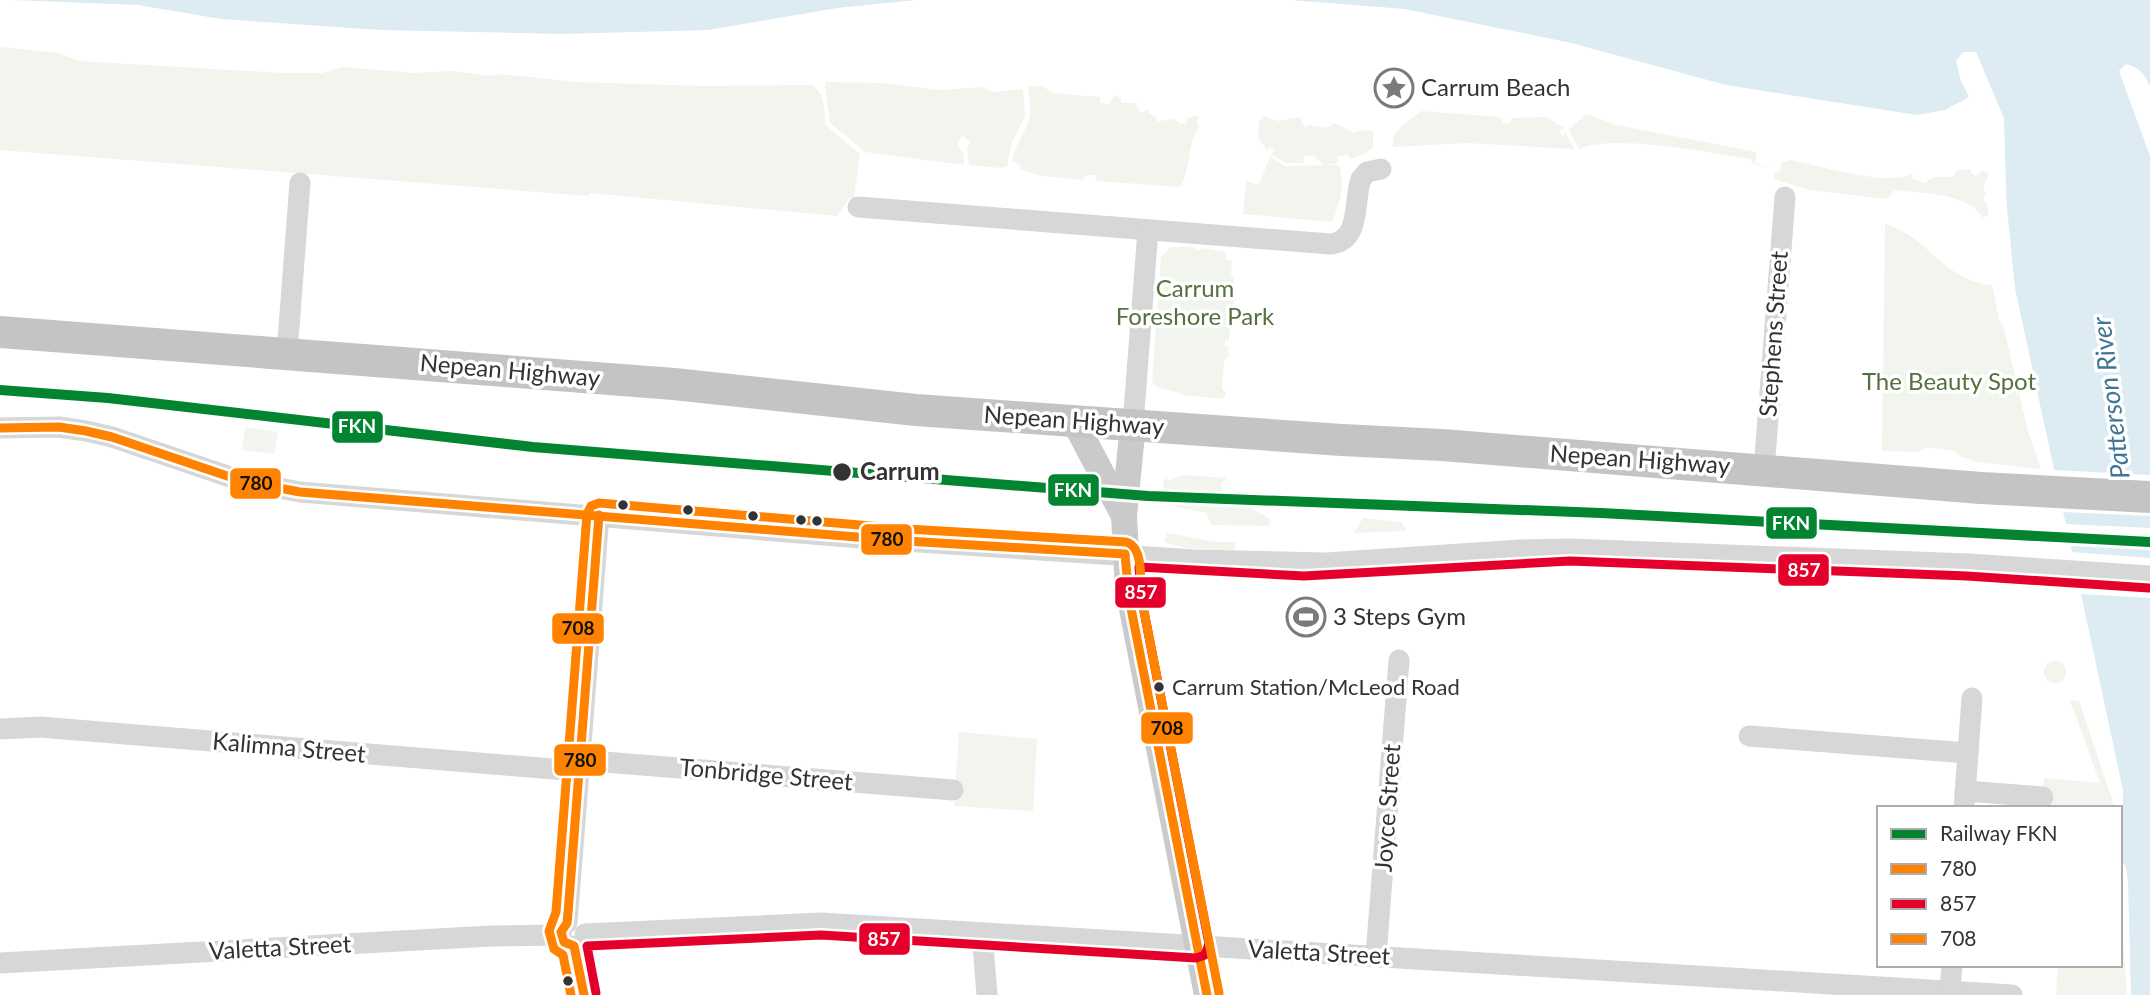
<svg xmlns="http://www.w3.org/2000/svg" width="2150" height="995" viewBox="0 0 2150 995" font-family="Lato,sans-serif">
<rect width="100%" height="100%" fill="#fff"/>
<!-- green -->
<g fill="#f1f5ed">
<path d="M 0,47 L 58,53 L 79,61 L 283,73 L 322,73 L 342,67 L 414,73 L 454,71 L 490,76 L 500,74 L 578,82 L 701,86 L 812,85 C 825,94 825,110 825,125 L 860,154 L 854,198 L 849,198 L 837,216 L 590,193 L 589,196 L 0,150 Z"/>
<path d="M 826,82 L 882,83 L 939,90 L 985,87 L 992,92 L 1023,89 L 1025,117 L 1012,142 L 1007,166 L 1001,168 L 969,165 L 967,149 L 970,143 L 964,136 L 960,138 L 957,145 L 963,153 L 964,165 L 865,152 L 830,123 L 825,86 Z"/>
<path d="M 1042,86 L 1053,93 L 1100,97 L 1100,102 L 1109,105 L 1115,95 L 1121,98 L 1121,103 L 1138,103 L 1136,106 L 1141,113 L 1149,109 L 1149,114 L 1156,116 L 1157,124 L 1160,121 L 1174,119 L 1181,124 L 1187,123 L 1188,118 L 1197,115 L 1199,117 L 1197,121 L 1199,128 C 1187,142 1191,170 1180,187 L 1097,181 L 1095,175 L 1087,175 L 1083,180 L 1042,176 L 1020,169 L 1021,164 L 1012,162 C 1014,146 1024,135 1029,120 C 1032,110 1029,98 1028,87 Z"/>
<path d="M 1421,111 L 1500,117 L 1503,123 L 1509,124 L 1512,118 L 1546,117 L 1564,128 L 1559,131 L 1562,136 L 1566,134 L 1574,149 L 1466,143 L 1393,147 C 1391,129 1408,122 1421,111 Z"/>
<path d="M 1586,114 L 1616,125 L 1757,152 L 1755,163 L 1771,168 L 1753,164 L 1751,159 C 1711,153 1613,133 1579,149 L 1569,130 Z"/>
<path d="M 1264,116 L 1278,121 L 1300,117 L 1304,127 L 1309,125 L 1327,128 L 1335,123 L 1354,133 L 1360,130 L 1373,131 L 1373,148 L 1362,155 L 1350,159 L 1348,154 L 1337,157 L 1338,163 L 1323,165 L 1314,156 L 1304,156 L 1303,163 L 1286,163 L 1271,155 L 1274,151 L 1270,147 L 1267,150 L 1258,138 L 1259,121 Z"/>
<path d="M 1270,156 L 1285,166 L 1339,165 C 1345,186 1340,203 1332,222 L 1243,214 L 1246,181 L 1259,185 Z"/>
<path d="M 1790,160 C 1819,165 1886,187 1912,174 L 1913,179 L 1924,183 L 1934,177 L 1953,177 L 1957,170 L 1971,169 L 1971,173 L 1976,176 L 1983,171 L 1989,174 L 1983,187 L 1986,193 L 1983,200 L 1987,204 L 1989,214 L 1983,218 C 1967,192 1923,194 1895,190 L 1886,199 L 1810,190 L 1773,179 L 1775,173 L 1779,173 L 1781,163 Z"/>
<path d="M 1885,224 C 1927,235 1943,281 1992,285 L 1999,320 L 2004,328 L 2028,432 L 2041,469 L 1976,462 L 1960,456 L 1954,451 L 1926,447 L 1918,452 L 1882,451 Z"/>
<path d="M 1171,247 L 1193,247 L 1198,251 L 1204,248 L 1225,252 L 1227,260 L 1232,260 L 1231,275 L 1235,278 L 1232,288 L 1229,287 L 1229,291 L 1232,291 C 1235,300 1234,311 1230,319 L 1227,319 L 1227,323 L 1230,323 L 1229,341 L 1225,340 L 1225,346 L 1228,345 L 1229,357 L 1224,360 L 1222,389 L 1226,392 L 1225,397 L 1222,399 L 1182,395 L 1181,393 L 1159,388 L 1152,382 L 1161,257 Z"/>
<path d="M 245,427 L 278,432 L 274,454 L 242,450 Z"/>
<path d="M 1182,475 L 1227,478 L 1221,483 L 1222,491 L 1270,519 L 1269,526 L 1211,525 L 1206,513 L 1176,507 L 1163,488 L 1165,477 L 1169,481 Z"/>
<path d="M 1363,518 L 1402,522 L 1406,531 L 1354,533 Z"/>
<path d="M 1167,533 L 1216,542 L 1236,542 L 1234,550 L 1189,549 L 1164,542 Z"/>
<circle cx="2055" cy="672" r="11"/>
<path d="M 2070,700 L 2079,701 L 2115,808 L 2041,808 L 2044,778 L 2100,783 Z"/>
<path d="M 959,732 L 1037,739 L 1033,811 L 954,806 Z"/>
<path d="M 2120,904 L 2127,995 L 2056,995 L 2058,965 L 2120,965 Z"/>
</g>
<!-- water -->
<g fill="#ddebf3">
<path d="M 12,0 L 916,0 L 837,8 L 708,30 L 561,34 L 380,30 L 221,19 L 138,5 Z"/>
<path d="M 1290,0 L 2150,0 L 2150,87 C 2145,74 2140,68 2126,64 L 2119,71 L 2150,156 L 2150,995 L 2131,995 L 2128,881 L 2126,867 L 2120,859 L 2123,791 L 2015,289 L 2007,224 L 2004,118 L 1976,52 L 1963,52 L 1956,61 L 1961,81 L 1969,97 L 1945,110 L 1917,115 L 1726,85 L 1571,43 L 1405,9 Z"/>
</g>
<!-- pier -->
<path fill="#fff" d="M 2000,177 L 2004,178 L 2015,289 L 2054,470 L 2150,475 L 2150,516 L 2063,512 L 2066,524 L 2150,528 L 2150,546 L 2070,542 L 2072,552 L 2150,558 L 2150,598 L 2081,594 L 2123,791 L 2120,846 L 2119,792 L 2011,289 Z"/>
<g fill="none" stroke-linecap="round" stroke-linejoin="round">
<!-- minor -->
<g stroke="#d7d7d7" stroke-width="21">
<path d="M 858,207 L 1330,244 C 1362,241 1353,201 1361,179 L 1367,172 L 1381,169"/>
<path d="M 287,353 L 300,183"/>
<path d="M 1133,424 L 1148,230"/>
<path d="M 0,428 L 59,427 L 86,431 L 112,437 L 242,481 L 300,492 L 873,539 L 1194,560 L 1327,563 L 1520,550 L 1570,549 L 1968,564 L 2150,576"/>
<path d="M 1764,470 L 1785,197"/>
<path d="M 0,729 L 40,727 L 578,771"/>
<path d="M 1749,736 L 1968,753"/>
<path d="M 579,760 L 953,790"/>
<path d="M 1965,791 L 2043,797"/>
<path d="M 1964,808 L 1972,698"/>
<path d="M 567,923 L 599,515"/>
<path d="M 982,933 L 987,995"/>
<path d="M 585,934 L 821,923 L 2012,995"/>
<path d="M 574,946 L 584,995"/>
<path d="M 1376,956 L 1399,660"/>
<path d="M 0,963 L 491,936 L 561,935"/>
<path d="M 1950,990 L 1952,965"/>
</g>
<!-- major -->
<g stroke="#cacaca" stroke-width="26">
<path d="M 1074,421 L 1124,516"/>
<path d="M 1133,424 L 1124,516 L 1128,588 L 1207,995"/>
</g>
<!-- highway -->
<path stroke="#c4c4c4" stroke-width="32" d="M 0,332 L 674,384 L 916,410 L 1342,440 L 1442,445 L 1981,488 L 2150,497"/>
<defs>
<g id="bus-1">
<path d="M 0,428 L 59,427 L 86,431 L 112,437 L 242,481 L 300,492 L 906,541 L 1125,554 L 1129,598 L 1207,995"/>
<path d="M 584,995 L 574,946 L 564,942 L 561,932 L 567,923 L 568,913 L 599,515"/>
</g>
<path id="bus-2" d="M 596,993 L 587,946 L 821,935 L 1196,958 L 1205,955 L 1209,944 L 1141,596 L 1139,567 L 1304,576 L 1570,561 L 1967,576 L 2149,588"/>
<path id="bus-3" d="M 571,995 L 563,955 L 554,949 L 549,931 L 556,912 L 587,514 L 591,506 L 599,503 L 907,529 L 1126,542 C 1144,547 1140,580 1141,596 L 1219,993"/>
</defs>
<!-- bus-1 casing -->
<use href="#bus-1" stroke="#fff" stroke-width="14"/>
<!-- bus-2 casing -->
<use href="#bus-2" stroke="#fff" stroke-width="14"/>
<!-- bus-3 casing -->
<use href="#bus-3" stroke="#fff" stroke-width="14"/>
<!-- bus-1 -->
<use href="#bus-1" stroke="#ff8200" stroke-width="9"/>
<!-- bus-2 -->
<use href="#bus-2" stroke="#e4002b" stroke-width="9"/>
<!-- bus-3 -->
<use href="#bus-3" stroke="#ff8200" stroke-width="9"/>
<defs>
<path id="rail-1" d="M 0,390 L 108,398 L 533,447 L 1148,496 L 1601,513 L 2150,542"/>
</defs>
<!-- rail-1 casing -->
<use href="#rail-1" stroke="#fff" stroke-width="16"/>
<!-- rail-1 -->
<use href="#rail-1" stroke="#028430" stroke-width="10"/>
</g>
<!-- icons -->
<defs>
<symbol id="sight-ring" viewBox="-11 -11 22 22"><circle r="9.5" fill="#fff" stroke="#7a7a7a" stroke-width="1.5"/><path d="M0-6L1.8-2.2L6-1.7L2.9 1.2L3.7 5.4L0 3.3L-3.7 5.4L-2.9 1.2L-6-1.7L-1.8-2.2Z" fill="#7a7a7a"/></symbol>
<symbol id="stadium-ring" viewBox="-11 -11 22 22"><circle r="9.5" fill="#fff" stroke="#7a7a7a" stroke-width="1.5"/><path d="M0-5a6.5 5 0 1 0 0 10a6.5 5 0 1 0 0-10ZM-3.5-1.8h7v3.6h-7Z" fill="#7a7a7a"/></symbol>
</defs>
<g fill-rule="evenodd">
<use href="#sight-ring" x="1372" y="66" width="44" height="44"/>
<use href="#stadium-ring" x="1284" y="595" width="44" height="44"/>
</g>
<!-- markers -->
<g fill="#333" stroke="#fff" stroke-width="2.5">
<circle cx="842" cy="472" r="10"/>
<circle cx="623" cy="505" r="6"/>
<circle cx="688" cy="510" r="6"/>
<circle cx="753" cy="516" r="6"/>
<circle cx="801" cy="520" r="6"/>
<circle cx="817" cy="521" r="6"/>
<circle cx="1159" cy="687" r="6"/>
<circle cx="568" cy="981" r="6"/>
</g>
<g text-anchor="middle" stroke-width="7" stroke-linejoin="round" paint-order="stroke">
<!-- bus labels -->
<g font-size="22" fill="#333" stroke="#fff" text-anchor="start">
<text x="1172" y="695">Carrum Station/McLeod Road</text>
</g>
<!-- poi labels -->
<g font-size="24" fill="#333" stroke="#fff" text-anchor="start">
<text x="1421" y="96">Carrum Beach</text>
<text x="1333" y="625">3 Steps Gym</text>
</g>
<!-- park labels -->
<g font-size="24" fill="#56703f" stroke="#fff">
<text x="1195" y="297">Carrum<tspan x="1195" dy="28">Foreshore Park</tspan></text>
<text x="1949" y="390">The Beauty Spot</text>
</g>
<!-- street labels -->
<g font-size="24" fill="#333" stroke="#fff">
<text transform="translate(1774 334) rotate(-86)" y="8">Stephens Street</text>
<text transform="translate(510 371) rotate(5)" y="8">Nepean Highway</text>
<text transform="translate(1074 421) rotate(4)" y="8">Nepean Highway</text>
<text transform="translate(1640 460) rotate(4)" y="8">Nepean Highway</text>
<text transform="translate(289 748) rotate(5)" y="8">Kalimna Street</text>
<text transform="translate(766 775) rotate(5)" y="8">Tonbridge Street</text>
<text transform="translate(1388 808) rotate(-86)" y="8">Joyce Street</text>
<text transform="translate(280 948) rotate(-3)" y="8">Valetta Street</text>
<text transform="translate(1319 953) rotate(3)" y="8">Valetta Street</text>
</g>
<!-- stop labels -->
<g font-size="24" font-weight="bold" fill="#333" stroke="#fff" text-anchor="start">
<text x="860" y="480">Carrum</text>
</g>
<!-- water labels -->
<g font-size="26" font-style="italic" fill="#3f7597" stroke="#fff">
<text transform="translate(2111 398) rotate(-97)" y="9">Patterson River</text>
</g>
</g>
<g stroke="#fff" stroke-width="2.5">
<rect x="331" y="410" width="53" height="34" rx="7" fill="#028430"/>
<rect x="229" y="467" width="53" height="33" rx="7" fill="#ff8200"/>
<rect x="1047" y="473" width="53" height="34" rx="7" fill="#028430"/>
<rect x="1765" y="506" width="53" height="34" rx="7" fill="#028430"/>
<rect x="860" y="523" width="53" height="33" rx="7" fill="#ff8200"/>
<rect x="1777" y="553" width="53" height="34" rx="7" fill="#e4002b"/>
<rect x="1114" y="576" width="53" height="33" rx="7" fill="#e4002b"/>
<rect x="551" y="612" width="54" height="33" rx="7" fill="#ff8200"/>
<rect x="1140" y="711" width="54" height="34" rx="7" fill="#ff8200"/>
<rect x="553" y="743" width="54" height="34" rx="7" fill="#ff8200"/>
<rect x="858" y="922" width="53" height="34" rx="7" fill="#e4002b"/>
</g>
<g font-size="19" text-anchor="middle" font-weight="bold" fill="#fff">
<text x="357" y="433">FKN</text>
<text x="1073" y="497">FKN</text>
<text x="1791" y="530">FKN</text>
<text x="1804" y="577">857</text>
<text x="1141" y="599">857</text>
<text x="884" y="946">857</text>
</g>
<g font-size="19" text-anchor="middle" font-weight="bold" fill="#111">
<text x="256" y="490">780</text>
<text x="887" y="546">780</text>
<text x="578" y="635">708</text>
<text x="1167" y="735">708</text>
<text x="580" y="767">780</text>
</g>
<!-- legend -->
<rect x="1877" y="806" width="245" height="161" fill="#ffffff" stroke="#adadad" stroke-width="2"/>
<rect x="1891" y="829" width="35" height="10" fill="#028430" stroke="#adadad" stroke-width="2"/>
<text x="1940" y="841" font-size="21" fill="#333333">Railway FKN</text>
<rect x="1891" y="864" width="35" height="10" fill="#ff8200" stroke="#adadad" stroke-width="2"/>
<text x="1940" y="876" font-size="21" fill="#333333">780</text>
<rect x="1891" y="899" width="35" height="10" fill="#e4002b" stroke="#adadad" stroke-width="2"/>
<text x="1940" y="911" font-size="21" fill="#333333">857</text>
<rect x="1891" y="934" width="35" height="10" fill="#ff8200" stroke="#adadad" stroke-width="2"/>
<text x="1940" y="946" font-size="21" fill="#333333">708</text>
</svg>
